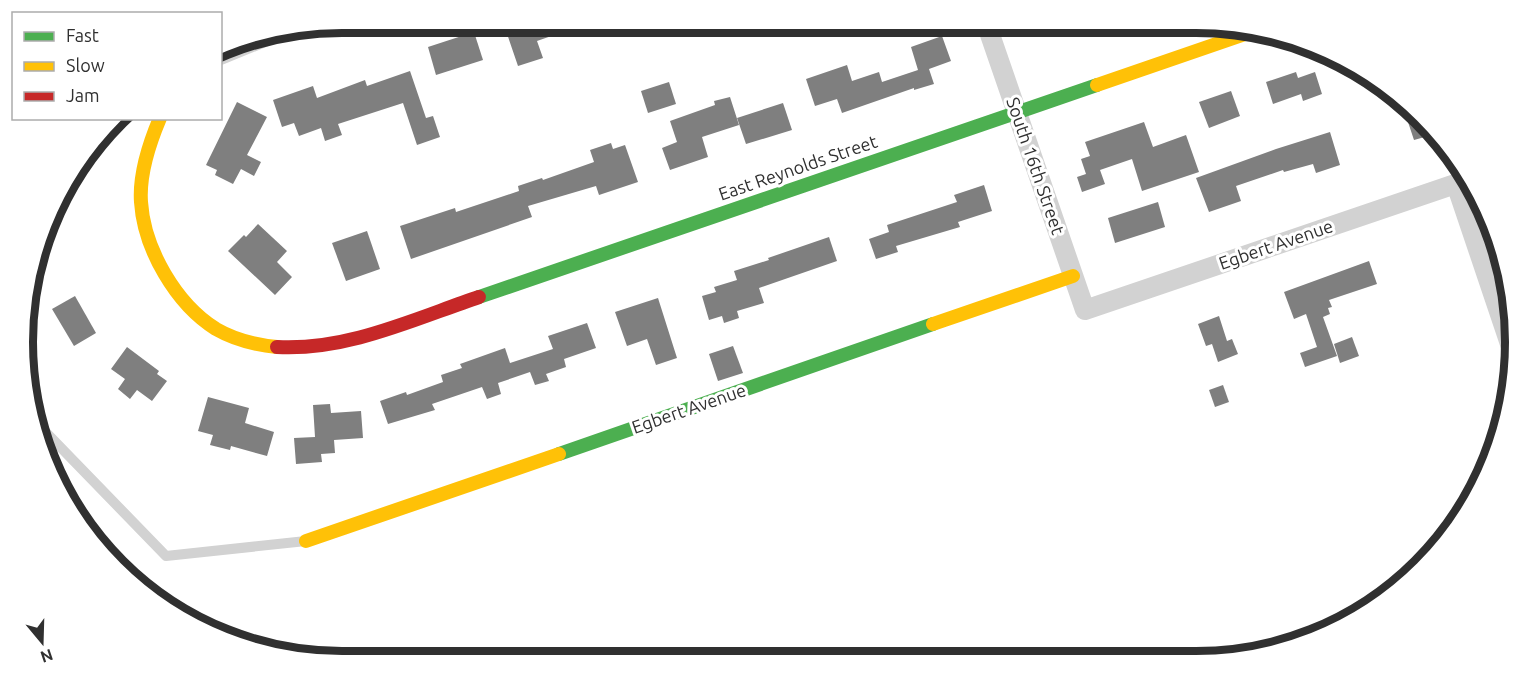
<svg xmlns="http://www.w3.org/2000/svg" width="1538" height="684" viewBox="0 0 1538 684" font-family="Ubuntu,sans-serif">
<rect width="100%" height="100%" fill="#fff"/>
<!-- building -->
<g fill="#7f7f7f">
<path d="M 503,22 L 583,22 L 583,25 L 537,41 L 543,58 L 518,66 Z"/>
<path d="M 474,32 L 483,60 L 436,75 L 428,47 Z"/>
<path d="M 942,36 L 951,61 L 929,69 L 934,84 L 914,90 L 914,88 L 842,113 L 837,99 L 815,106 L 806,79 L 847,65 L 852,81 L 879,72 L 882,82 L 918,70 L 911,47 Z"/>
<path d="M 410,71 L 426,118 L 433,116 L 440,137 L 417,145 L 403,103 L 338,124 L 342,135 L 325,141 L 321,128 L 299,136 L 294,123 L 282,127 L 273,100 L 313,86 L 317,98 L 365,80 L 367,86 Z"/>
<path d="M 1296,72 L 1298,78 L 1315,72 L 1322,94 L 1303,101 L 1301,94 L 1273,104 L 1266,82 Z"/>
<path d="M 669,82 L 676,104 L 648,113 L 641,91 Z"/>
<path d="M 1231,91 L 1240,116 L 1209,128 L 1199,102 Z"/>
<path d="M 730,97 L 739,125 L 702,137 L 708,157 L 670,170 L 662,148 L 677,142 L 670,121 L 715,105 L 714,101 Z"/>
<path d="M 1400,98 L 1407,102 L 1432,135 L 1414,140 Z"/>
<path d="M 237,102 L 267,117 L 247,155 L 261,162 L 254,176 L 241,169 L 233,184 L 215,175 L 217,170 L 206,165 Z"/>
<path d="M 783,103 L 792,130 L 746,144 L 737,118 Z"/>
<path d="M 1144,122 L 1153,147 L 1186,135 L 1199,172 L 1142,191 L 1132,159 L 1100,170 L 1105,184 L 1082,192 L 1077,177 L 1086,174 L 1081,159 L 1090,156 L 1085,142 Z"/>
<path d="M 1330,132 L 1340,165 L 1316,173 L 1313,164 L 1284,172 L 1283,170 L 1236,186 L 1241,201 L 1209,212 L 1196,178 L 1276,149 Z"/>
<path d="M 611,143 L 613,149 L 625,145 L 638,182 L 599,195 L 596,186 L 528,206 L 532,217 L 411,259 L 400,226 L 455,208 L 456,212 L 519,191 L 518,186 L 542,178 L 543,180 L 594,162 L 590,150 Z"/>
<path d="M 984,185 L 992,211 L 958,222 L 960,227 L 896,246 L 898,252 L 876,259 L 869,239 L 889,232 L 887,225 L 957,202 L 954,195 Z"/>
<path d="M 1158,202 L 1165,227 L 1115,243 L 1108,218 Z"/>
<path d="M 258,224 L 287,251 L 277,262 L 292,277 L 275,295 L 228,251 L 244,235 L 246,237 Z"/>
<path d="M 367,231 L 380,269 L 346,281 L 332,243 Z"/>
<path d="M 829,237 L 837,261 L 759,288 L 764,303 L 737,311 L 739,318 L 724,323 L 722,316 L 709,320 L 702,296 L 716,292 L 714,287 L 737,280 L 734,271 L 769,260 L 768,258 Z"/>
<path d="M 1369,261 L 1377,284 L 1329,300 L 1332,307 L 1328,308 L 1330,314 L 1323,317 L 1337,356 L 1305,367 L 1300,353 L 1317,347 L 1306,314 L 1294,319 L 1284,292 Z"/>
<path d="M 75,296 L 96,333 L 74,346 L 52,309 Z"/>
<path d="M 658,298 L 677,358 L 656,365 L 647,339 L 627,346 L 615,312 Z"/>
<path d="M 1219,316 L 1227,341 L 1232,339 L 1238,354 L 1218,362 L 1212,344 L 1206,346 L 1198,324 Z"/>
<path d="M 587,323 L 596,348 L 564,359 L 566,367 L 546,374 L 549,381 L 535,385 L 530,372 L 498,383 L 501,394 L 487,399 L 482,387 L 432,404 L 435,410 L 388,424 L 380,401 L 406,392 L 407,395 L 443,382 L 441,375 L 462,368 L 460,364 L 505,348 L 510,363 L 553,349 L 548,336 Z"/>
<path d="M 1352,337 L 1359,356 L 1340,363 L 1334,344 Z"/>
<path d="M 733,346 L 743,373 L 718,381 L 709,354 Z"/>
<path d="M 127,347 L 159,371 L 157,374 L 167,381 L 152,401 L 137,390 L 130,399 L 118,389 L 125,379 L 111,369 Z"/>
<path d="M 1223,385 L 1229,402 L 1215,407 L 1209,390 Z"/>
<path d="M 208,397 L 249,408 L 245,423 L 274,432 L 267,456 L 231,446 L 230,450 L 210,445 L 213,435 L 198,431 Z"/>
<path d="M 330,404 L 331,413 L 361,411 L 363,438 L 334,440 L 335,453 L 321,454 L 322,462 L 296,464 L 294,438 L 315,437 L 313,405 Z"/>
</g>
<g fill="none" stroke-linecap="round" stroke-linejoin="round">
<!-- lane -->
<path stroke="#d2d2d2" stroke-width="10" d="M 35,421 L 166,556 L 306,541"/>
<!-- street -->
<g stroke="#d2d2d2" stroke-width="20">
<path d="M 986,23 L 1085,310 L 1467,180"/>
<path d="M 220,55 L 269,35"/>
<path d="M 1456,184 L 1511,347"/>
</g>
<!-- fast -->
<g stroke="#4caf50" stroke-width="14">
<path d="M 479,297 L 1097,85"/>
<path d="M 559,454 L 933,324"/>
</g>
<!-- slow -->
<g stroke="#ffc107" stroke-width="14">
<path d="M 1097,85 L 1251,32"/>
<path d="M 160,118 C 149,144 139,174 141,202 C 144,249 176,304 216,329 C 235,340 256,345 277,347"/>
<path d="M 933,324 L 1073,276"/>
<path d="M 306,541 L 559,454"/>
</g>
<!-- jam -->
<path stroke="#c62828" stroke-width="14" d="M 277,347 C 347,351 414,319 479,297"/>
</g>
<g text-anchor="middle" stroke-width="6" stroke-linejoin="round" paint-order="stroke">
<!-- street labels -->
<g font-size="18" fill="#303030" stroke="#fff">
<text transform="translate(1035 166) rotate(71)" y="6">South 16th Street</text>
<text transform="translate(798 168) rotate(-19)" y="6">East Reynolds Street</text>
<text transform="translate(1276 245) rotate(-19)" y="6">Egbert Avenue</text>
<text transform="translate(689 409) rotate(-19)" y="6">Egbert Avenue</text>
</g>
</g>
<!-- crop -->
<path d="M0 0H1538V684H0ZM342 33H1196A309 309 0 0 1 1505 342V342A309 309 0 0 1 1196 651H342A309 309 0 0 1 33 342V342A309 309 0 0 1 342 33Z" fill="#fff" fill-rule="evenodd"/>
<path fill="none" stroke="#303030" stroke-width="8" d="M342 33H1196A309 309 0 0 1 1505 342V342A309 309 0 0 1 1196 651H342A309 309 0 0 1 33 342V342A309 309 0 0 1 342 33Z"/>
<!-- legend -->
<rect x="12" y="12" width="210" height="108" fill="#ffffff" stroke="#acacac" stroke-width="1.5"/>
<rect x="24" y="32" width="30" height="9" fill="#4caf50" stroke="#acacac" stroke-width="1.5"/>
<text x="66" y="42" font-size="18" fill="#303030">Fast</text>
<rect x="24" y="62" width="30" height="9" fill="#ffc107" stroke="#acacac" stroke-width="1.5"/>
<text x="66" y="72" font-size="18" fill="#303030">Slow</text>
<rect x="24" y="92" width="30" height="9" fill="#c62828" stroke="#acacac" stroke-width="1.5"/>
<text x="66" y="102" font-size="18" fill="#303030">Jam</text>
<!-- north arrow -->
<g transform="translate(42 642) rotate(161)" stroke="#ffffff" stroke-width="4.5" paint-order="stroke">
<path d="M0-4.5L10 22L0 15L-10 22Z" fill="#303030"/>
<text y="-9" font-size="16" font-weight="bold" text-anchor="middle" fill="#303030">N</text>
</g>
</svg>
